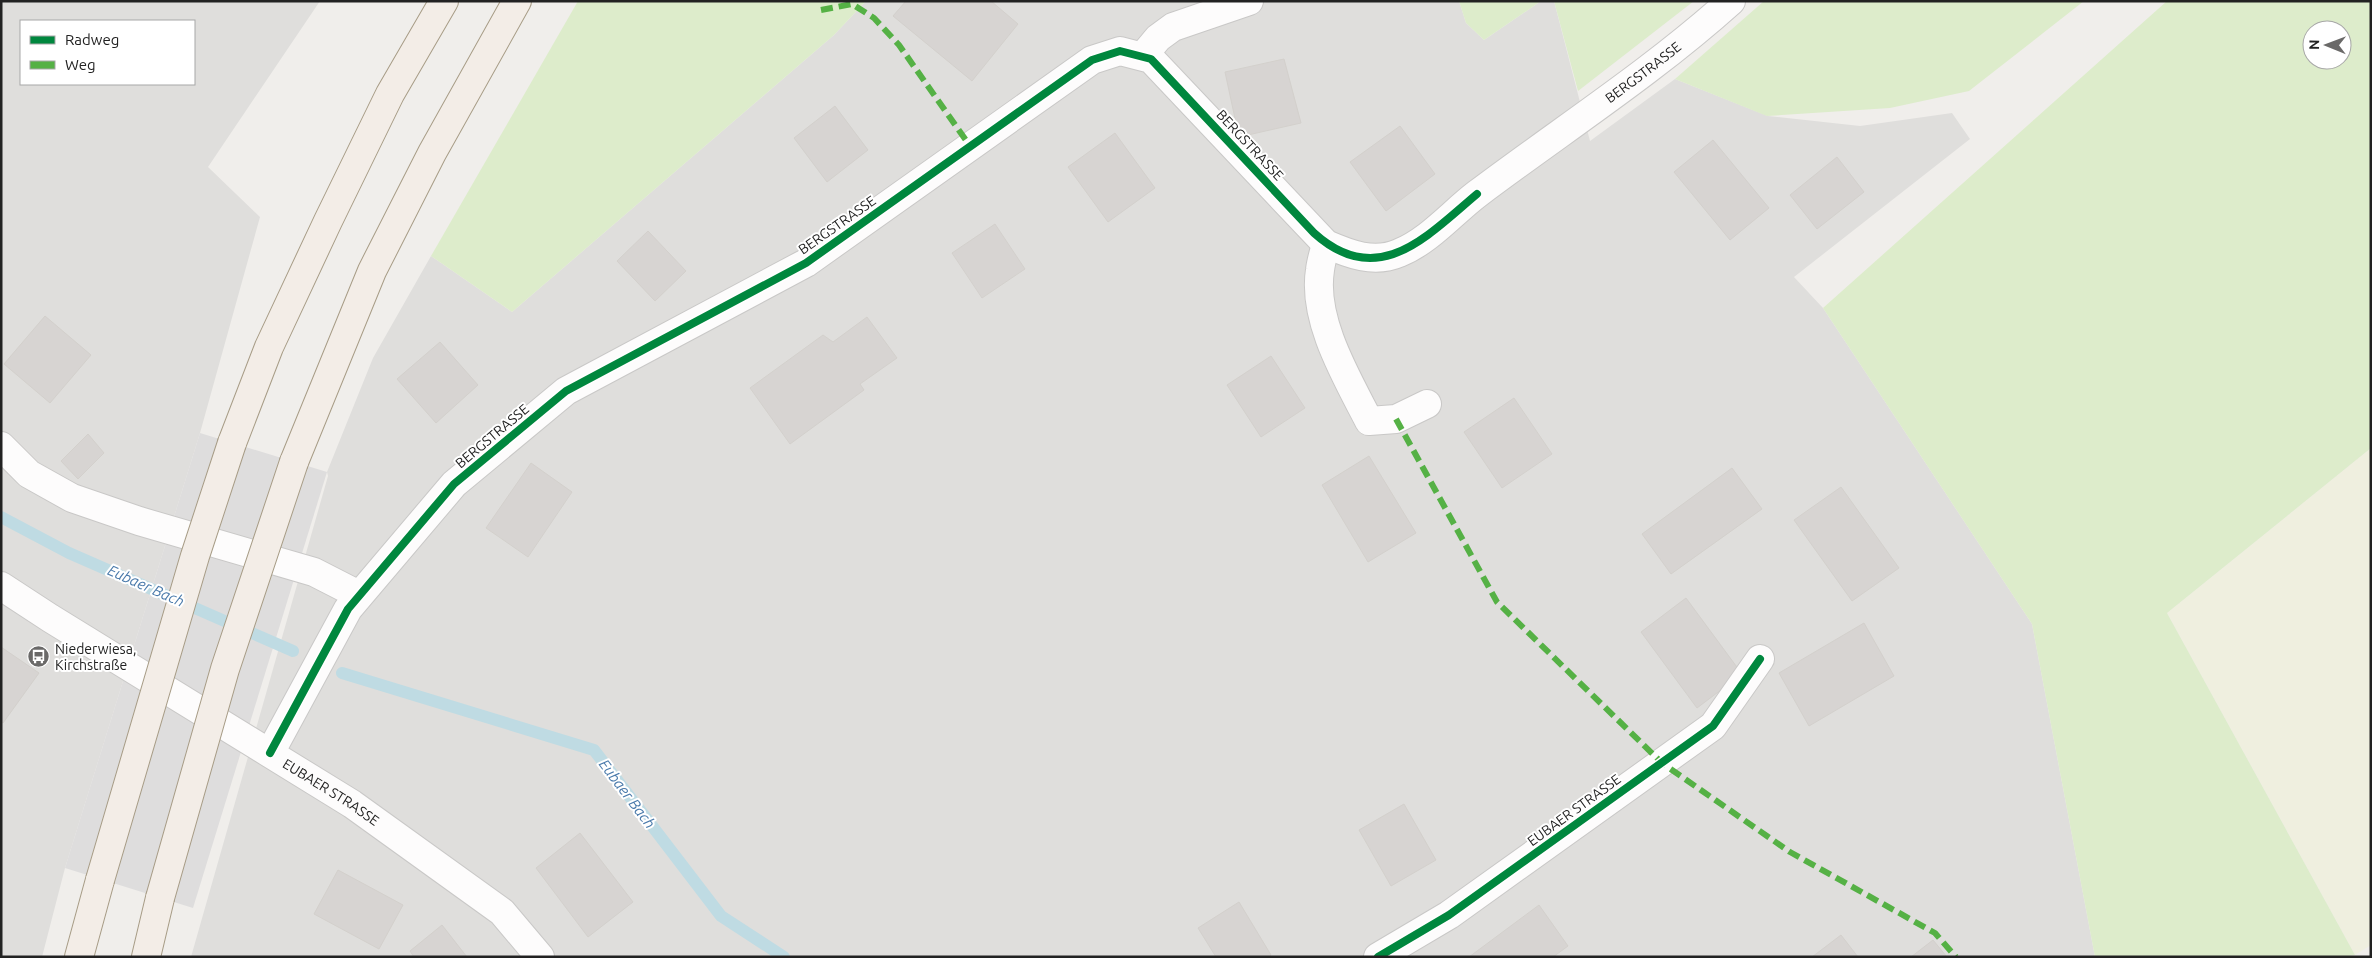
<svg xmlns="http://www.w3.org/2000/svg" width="2372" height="958" viewBox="0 0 2372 958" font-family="Ubuntu,sans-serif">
<rect width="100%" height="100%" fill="#f0eeeb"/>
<!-- residential -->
<g fill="#dfdedc" fill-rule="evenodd">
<path d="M 1,1 L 320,1 L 208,167 L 260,217 L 200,433 L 65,868 L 42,957 L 1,957 ZM 21,21 L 194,21 L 194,84 L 21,84 Z"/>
<path d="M 866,1 L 1459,1 L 1466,23 L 1484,40 L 1541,1 L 1554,1 L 1590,141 L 1675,79 L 1768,116 L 1860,126 L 1952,113 L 1970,139 L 1794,277 L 1823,308 L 2032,624 L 2095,957 L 191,957 L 328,476 L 327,472 L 373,358 L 431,256 L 512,312 L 834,35 Z"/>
</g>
<!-- farmland -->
<path fill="#efefdf" d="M 2371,448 L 2371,945 L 2355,955 L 2167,613 Z"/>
<!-- grass -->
<g fill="#ddeccb" fill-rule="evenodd">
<path d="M 578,1 L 866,1 L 834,35 L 512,312 L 431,256 Z"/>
<path d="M 1459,1 L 1541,1 L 1484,40 L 1466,23 Z"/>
<path d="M 1554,1 L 1694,1 L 1578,91 Z"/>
<path d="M 1764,1 L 2084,1 L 1969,91 L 1890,108 L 1767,116 L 1675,79 Z"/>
<path d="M 2167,1 L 2371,1 L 2371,448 L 2167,613 L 2355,955 L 2343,957 L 2095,957 L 2032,624 L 1823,308 ZM 2312,30 L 2342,30 L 2342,60 L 2312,60 Z"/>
</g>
<!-- pier -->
<path fill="#dedddd" d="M 200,433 L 327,472 L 193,908 L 65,868 Z"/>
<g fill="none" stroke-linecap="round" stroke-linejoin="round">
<!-- stream -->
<g stroke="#bfdbe3" stroke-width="12">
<path d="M 1,517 L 69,553 L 293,651"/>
<path d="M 342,673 L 594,750 L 721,916 L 784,957"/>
</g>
</g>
<!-- building -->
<g fill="#d7d4d2" stroke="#d3d0cc">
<path d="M 906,1 L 991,1 L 1018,24 L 972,81 L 893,16 Z"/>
<path d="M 1284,59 L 1301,123 L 1239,137 L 1225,72 Z"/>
<path d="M 835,106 L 868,150 L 827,182 L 794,138 Z"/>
<path d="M 1400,126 L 1435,174 L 1386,211 L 1350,162 Z"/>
<path d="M 1115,133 L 1155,188 L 1108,222 L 1068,167 Z"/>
<path d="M 1713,140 L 1769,208 L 1730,240 L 1674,172 Z"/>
<path d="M 1837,157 L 1864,192 L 1817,229 L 1790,195 Z"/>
<path d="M 995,224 L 1025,269 L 982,298 L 952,253 Z"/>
<path d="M 648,231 L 686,271 L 655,301 L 617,261 Z"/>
<path d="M 45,316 L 91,355 L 50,403 L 4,364 Z"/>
<path d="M 867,317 L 897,358 L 860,384 L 864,390 L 790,444 L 750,388 L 823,335 L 833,342 Z"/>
<path d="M 440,342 L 478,385 L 436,423 L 397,379 Z"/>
<path d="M 1271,356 L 1305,408 L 1261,437 L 1227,385 Z"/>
<path d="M 1514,398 L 1552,454 L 1502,488 L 1464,432 Z"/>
<path d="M 88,434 L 104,453 L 78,479 L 61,461 Z"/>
<path d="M 1369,456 L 1416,533 L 1368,562 L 1322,485 Z"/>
<path d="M 531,463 L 572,492 L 528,557 L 486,528 Z"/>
<path d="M 1732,468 L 1762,509 L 1671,574 L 1642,534 Z"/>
<path d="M 1841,487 L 1899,568 L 1852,601 L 1794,520 Z"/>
<path d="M 1686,598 L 1742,674 L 1697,708 L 1641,632 Z"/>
<path d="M 1864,623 L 1894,676 L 1809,726 L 1779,673 Z"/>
<path d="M 1,647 L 39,673 L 3,723 L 1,722 Z"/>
<path d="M 1404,804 L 1436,860 L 1391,886 L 1359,830 Z"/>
<path d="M 580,833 L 633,902 L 588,937 L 536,868 Z"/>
<path d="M 338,870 L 403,905 L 379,949 L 314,914 Z"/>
<path d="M 1239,902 L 1271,955 L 1269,957 L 1216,957 L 1198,928 Z"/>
<path d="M 1539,905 L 1568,946 L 1553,957 L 1469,957 Z"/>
<path d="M 442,925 L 467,957 L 414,957 L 410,951 Z"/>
<path d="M 1841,935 L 1858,957 L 1812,957 Z"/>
<path d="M 1933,940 L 1947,957 L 1911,957 Z"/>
</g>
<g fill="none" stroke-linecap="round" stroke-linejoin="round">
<defs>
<g id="minor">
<path d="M 1143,56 L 1158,38 L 1173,27 L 1249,1"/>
<path d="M 1326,244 C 1324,252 1321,261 1320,270 C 1312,320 1347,378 1369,421 L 1396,419 L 1427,404"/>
<path d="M 1,446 L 29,474 L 72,498 L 139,521 L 314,572 L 359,595"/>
<path id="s1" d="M 1,586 L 50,618 L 352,804 L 502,912 L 540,957"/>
<path id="s2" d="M 270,753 L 348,609 L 454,484 L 566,391 L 806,263 L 1092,60 L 1120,51 L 1151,59 L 1326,244 C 1349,254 1374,264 1399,253 C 1429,241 1452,213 1477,194 C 1562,130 1652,72 1731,1"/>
<path d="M 1378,957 L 1449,915 L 1713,726 L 1760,659"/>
</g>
<g id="major">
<path d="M 232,443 L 269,347 L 328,221 L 390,94 L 444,1"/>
<path d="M 294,462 L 372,271 L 432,153 L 517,1"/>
<path d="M 79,957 L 100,880"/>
<path d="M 146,957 L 160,898"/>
</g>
</defs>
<!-- minor casing -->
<use href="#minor" stroke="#c9c8c7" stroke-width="30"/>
<!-- major casing -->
<use href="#major" stroke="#a79c86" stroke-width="30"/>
<!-- minor -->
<use href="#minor" stroke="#fdfcfc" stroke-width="28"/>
<!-- major -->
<use href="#major" stroke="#f3ede7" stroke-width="28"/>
<defs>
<g id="major-bridge">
<path d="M 100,880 L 195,556 L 232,443"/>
<path d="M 160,898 L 225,669 L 294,462"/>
</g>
</defs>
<!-- major-bridge casing -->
<use href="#major-bridge" stroke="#a79c86" stroke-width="30" stroke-linecap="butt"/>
<!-- major-bridge -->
<use href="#major-bridge" stroke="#f3ede7" stroke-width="28"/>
<!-- quiet -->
<g stroke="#55b145" stroke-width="6" stroke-dasharray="12 6" stroke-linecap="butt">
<path d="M 821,10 L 852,4 L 874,18 L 899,45 L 970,146"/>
<path d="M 1396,419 L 1497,602 L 1662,763 L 1790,852 L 1935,933 L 1956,957"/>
</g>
<defs>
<g id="cycleway">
<path d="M 270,753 L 348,609 L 454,484 L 566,391 L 806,263 L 1092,60 L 1120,51 L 1151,59 L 1314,233 C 1378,291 1427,236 1477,194"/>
<path d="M 1378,957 L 1449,915 L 1713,726 L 1760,659"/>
</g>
</defs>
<!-- cycleway casing -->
<use href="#cycleway" stroke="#fff" stroke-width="11"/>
<!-- cycleway -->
<use href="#cycleway" stroke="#00873e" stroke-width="8"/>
</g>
<!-- icons -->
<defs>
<symbol id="bus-disc" viewBox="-11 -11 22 22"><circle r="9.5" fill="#6a6968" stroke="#fff"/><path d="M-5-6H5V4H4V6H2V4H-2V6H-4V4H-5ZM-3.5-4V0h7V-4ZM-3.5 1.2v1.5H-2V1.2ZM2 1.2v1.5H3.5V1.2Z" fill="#fff"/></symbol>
</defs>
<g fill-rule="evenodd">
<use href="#bus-disc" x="26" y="644" width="25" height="25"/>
</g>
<g text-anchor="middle" stroke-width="4" stroke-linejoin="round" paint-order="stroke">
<!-- street labels -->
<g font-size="14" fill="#222" stroke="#fff">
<text dy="5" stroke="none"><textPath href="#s2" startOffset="1792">BERGSTRASSE</textPath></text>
<text transform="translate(1250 145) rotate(47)" y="5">BERGSTRASSE</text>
<text transform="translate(837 225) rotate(-35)" y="5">BERGSTRASSE</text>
<text transform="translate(492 436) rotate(-40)" y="5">BERGSTRASSE</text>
<text dy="5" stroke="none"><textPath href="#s1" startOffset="389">EUBAER STRASSE</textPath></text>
<text transform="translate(1574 810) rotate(-36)" y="5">EUBAER STRASSE</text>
</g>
<!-- poi labels -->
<g font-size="14" fill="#222" stroke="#fff" text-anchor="start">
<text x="55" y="654">Niederwiesa,<tspan x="55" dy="16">Kirchstraße</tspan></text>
</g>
<!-- water labels -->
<g font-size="15" font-style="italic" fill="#4a7aab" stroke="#fff">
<text transform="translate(146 586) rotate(24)" y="5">Eubaer Bach</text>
<text transform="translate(627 794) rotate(53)" y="5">Eubaer Bach</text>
</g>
</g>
<!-- border -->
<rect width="2372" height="958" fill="none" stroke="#222222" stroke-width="5"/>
<!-- legend -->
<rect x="20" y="20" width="175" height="65" fill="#ffffff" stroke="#a7a7a7"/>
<rect x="30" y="36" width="25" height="8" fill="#00873e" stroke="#a7a7a7"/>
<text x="65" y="45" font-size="15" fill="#222222">Radweg</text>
<rect x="30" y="61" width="25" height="8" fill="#55b145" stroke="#a7a7a7"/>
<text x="65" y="70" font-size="15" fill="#222222">Weg</text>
<!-- north arrow -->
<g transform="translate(2327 45) rotate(271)"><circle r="24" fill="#ffffff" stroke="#a7a7a7"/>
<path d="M0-4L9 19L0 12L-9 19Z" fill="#6a6968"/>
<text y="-8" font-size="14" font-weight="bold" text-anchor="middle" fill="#222222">N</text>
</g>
</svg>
